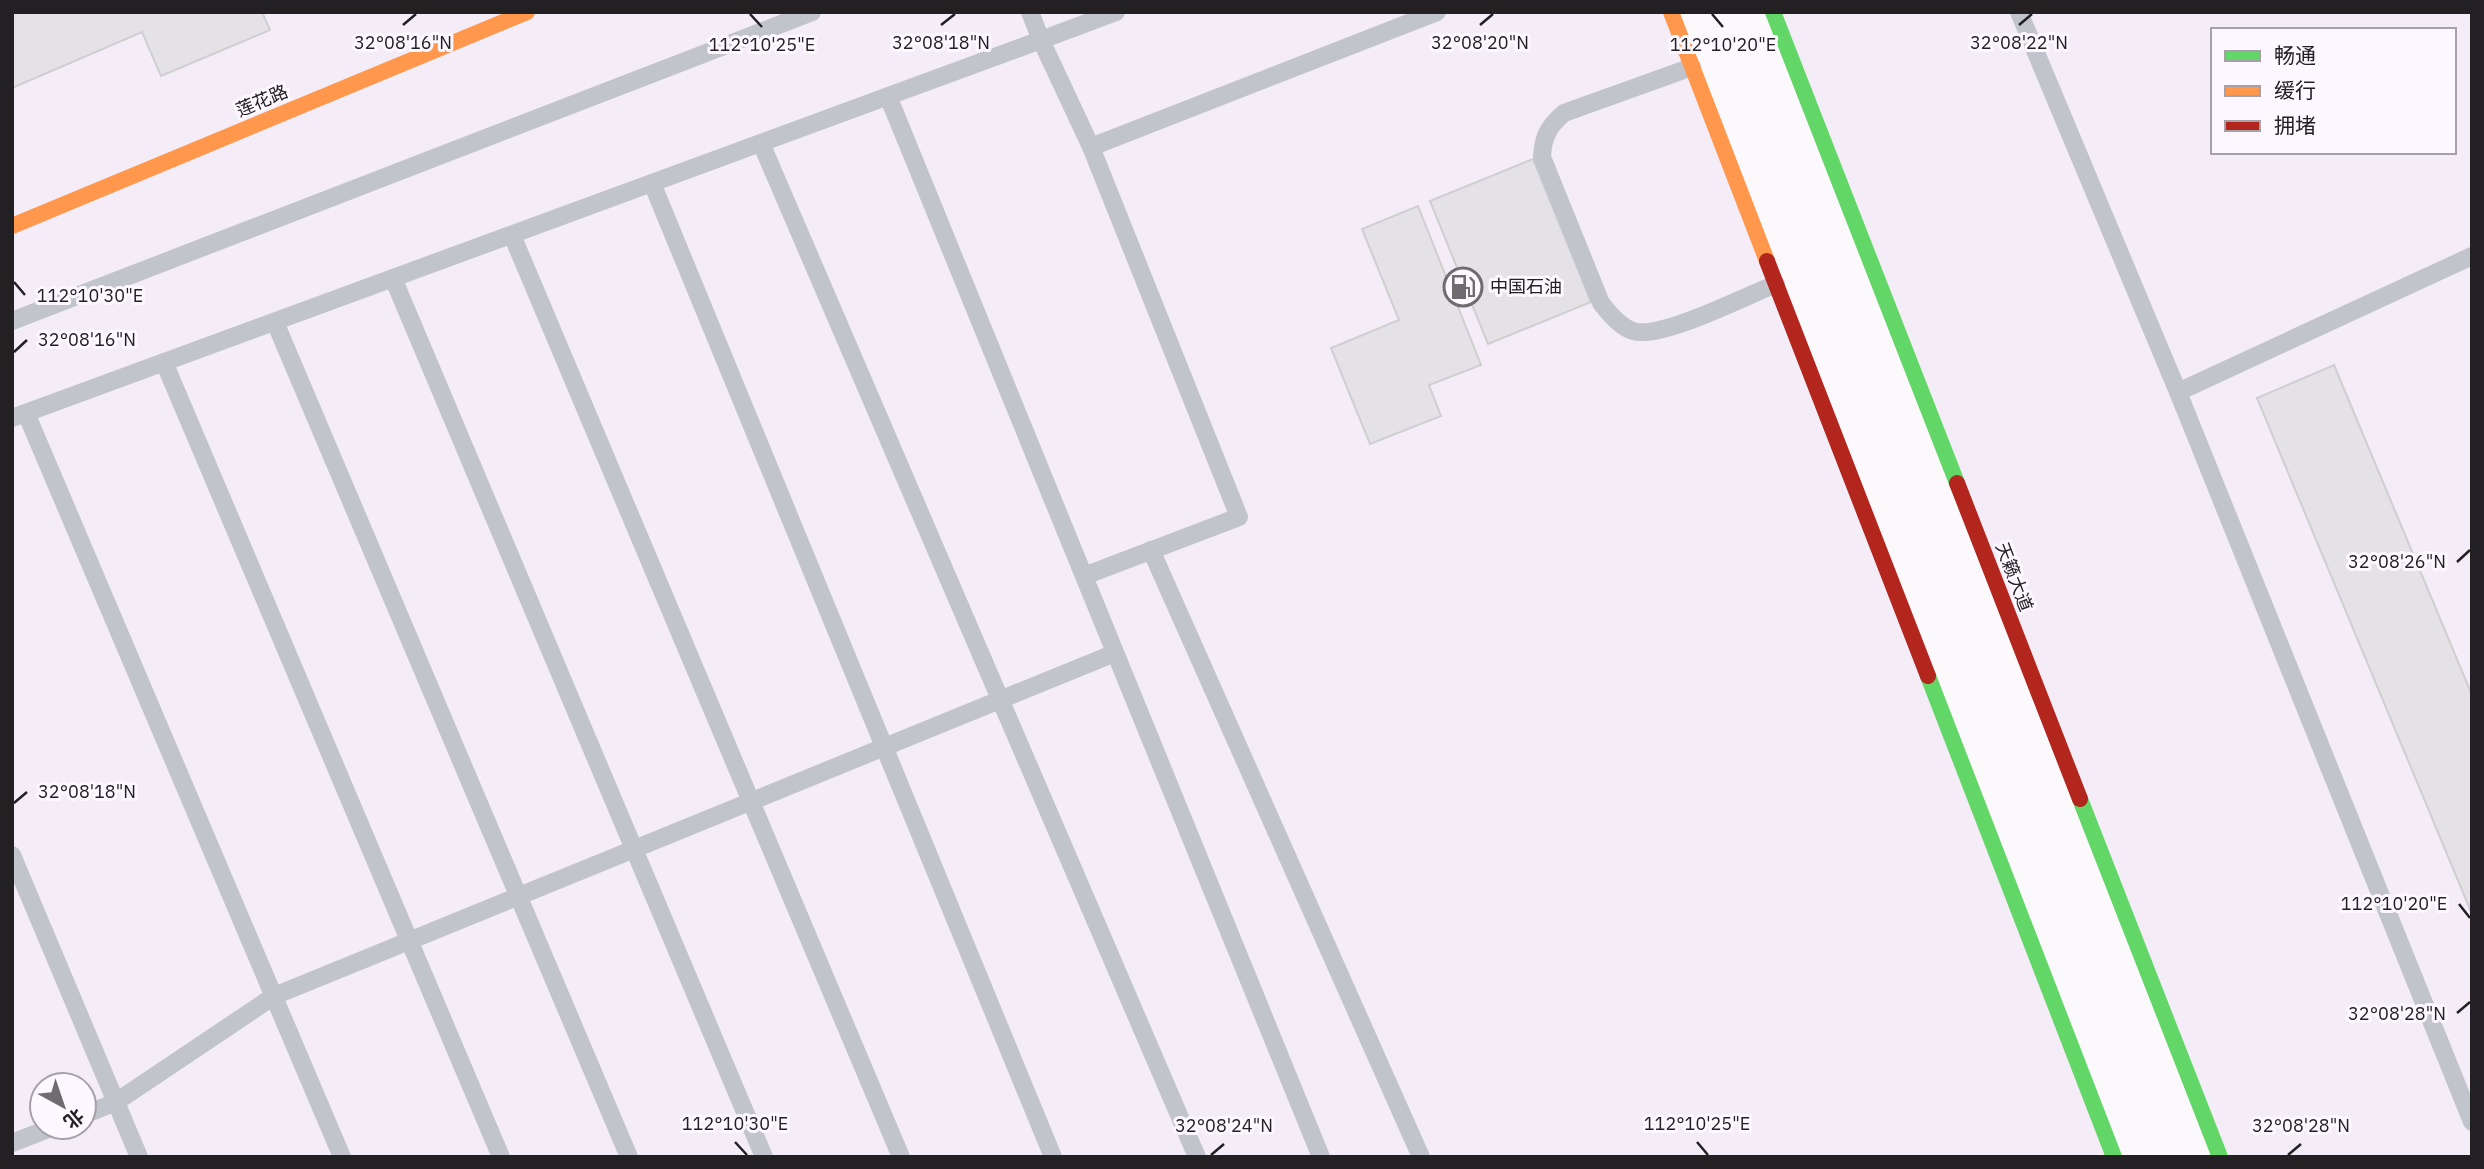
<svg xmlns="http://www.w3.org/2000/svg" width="2484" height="1169" viewBox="0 0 2484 1169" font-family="'IBM Plex Sans','Noto Sans SC',sans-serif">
<rect width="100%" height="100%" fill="#fcf9fd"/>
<!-- built -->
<g fill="#f4ecf6" fill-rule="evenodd">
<path d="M 12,12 L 1672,12 L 2117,1157 L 12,1157 ZM 42,1085 L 84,1085 L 84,1127 L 42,1127 Z"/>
<path d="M 1773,12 L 2472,12 L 2472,1157 L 2220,1157 ZM 2213,30 L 2454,30 L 2454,152 L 2213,152 Z"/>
</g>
<!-- building -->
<g fill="#e4e2e6" stroke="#cfced1" stroke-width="2">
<path d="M 12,12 L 262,12 L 270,30 L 161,76 L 142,32 L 12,88 Z"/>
<path d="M 1533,159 L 1591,302 L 1488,344 L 1430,201 Z"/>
<path d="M 1418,206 L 1481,365 L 1429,385 L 1441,416 L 1370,444 L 1331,348 L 1399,320 L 1362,229 Z"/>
<path d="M 2334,365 L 2472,695 L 2472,914 L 2257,398 Z"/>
</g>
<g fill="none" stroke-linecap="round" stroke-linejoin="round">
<!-- lane -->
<g stroke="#c2c4cc" stroke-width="18">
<path d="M 2019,12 L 2178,392"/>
<path d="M 1692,67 L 1564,113 C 1549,126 1543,136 1542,157 L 1601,303 C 1609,313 1620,327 1633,331 C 1660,340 1746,296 1776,284"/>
<path d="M 888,96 L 1321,1157"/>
<path d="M 761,143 L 1197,1157"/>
<path d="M 1091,147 L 1041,40 L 1116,12"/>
<path d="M 652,183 L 1053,1157"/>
<path d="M 512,235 L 901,1157"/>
<path d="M 2472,256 L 2178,392 L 2472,1122"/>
<path d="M 393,278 L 764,1157"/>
<path d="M 12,321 L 812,12"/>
<path d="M 275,322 L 629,1157"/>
<path d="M 164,362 L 501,1157"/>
<path d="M 26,413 L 342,1157"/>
<path d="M 12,418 L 1041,40 L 1030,12"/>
<path d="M 1151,550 L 1421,1157"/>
<path d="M 1084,576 L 1239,517 L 1091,147 L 1437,12"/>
<path d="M 12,855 L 139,1157"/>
<path d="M 84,1115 L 116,1102 L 274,996 L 1115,653"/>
<path d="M 12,1143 L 53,1127"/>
</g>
<!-- fast -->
<g stroke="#63d668" stroke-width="16">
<path d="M 1773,12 L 1957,483"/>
<path d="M 1928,676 L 2114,1157"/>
<path d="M 2080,799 L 2220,1157"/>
</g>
<!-- slow -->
<g stroke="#ff974d" stroke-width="16">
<path d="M 1671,12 L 1767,261"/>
<path d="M 12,226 L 527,12"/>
</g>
<!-- jam -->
<g stroke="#b3261e" stroke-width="16">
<path d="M 1767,261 L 1928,676"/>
<path d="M 1957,483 L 2080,799"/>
</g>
</g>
<!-- ticks -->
<path fill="none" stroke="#222023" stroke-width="2.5" d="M 750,14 L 762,27M 1712,14 L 1723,27M 403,25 L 416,14M 941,25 L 955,14M 1480,25 L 1493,14M 2019,25 L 2032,14M 14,282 L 25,295M 14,352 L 27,340M 2457,562 L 2470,550M 14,803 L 27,792M 2459,904 L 2470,918M 2457,1013 L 2470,1002M 735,1142 L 747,1155M 1697,1142 L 1708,1155M 1211,1155 L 1224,1144M 2288,1155 L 2301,1144"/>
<!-- icons -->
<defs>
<symbol id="fuel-ring" viewBox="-11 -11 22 22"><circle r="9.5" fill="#fdf7ff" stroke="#6e6c6f" stroke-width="1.5"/><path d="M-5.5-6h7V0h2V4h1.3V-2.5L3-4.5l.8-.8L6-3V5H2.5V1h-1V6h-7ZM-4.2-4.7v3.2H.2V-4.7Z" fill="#6e6c6f"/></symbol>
</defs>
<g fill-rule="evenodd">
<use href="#fuel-ring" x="1441" y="265" width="44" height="44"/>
</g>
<g text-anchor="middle" stroke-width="6" stroke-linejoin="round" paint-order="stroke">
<!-- street labels -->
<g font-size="18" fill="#222023" stroke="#fdf7ff">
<text transform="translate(262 101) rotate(-23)" y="6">莲花路</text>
<text transform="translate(2014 577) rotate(69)" y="6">天籁大道</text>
</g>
<!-- poi labels -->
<g font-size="18" fill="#222023" stroke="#fdf7ff" text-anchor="start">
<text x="1490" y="293">中国石油</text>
</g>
</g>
<g font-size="18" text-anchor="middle" fill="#222023" stroke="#fdf7ff" stroke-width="6" stroke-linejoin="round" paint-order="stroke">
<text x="403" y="49">32°08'16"N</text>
<text x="941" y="49">32°08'18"N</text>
<text x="1480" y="49">32°08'20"N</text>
<text x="2019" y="49">32°08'22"N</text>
<text x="762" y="51">112°10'25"E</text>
<text x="1723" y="51">112°10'20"E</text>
<text x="90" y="302">112°10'30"E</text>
<text x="87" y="346">32°08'16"N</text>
<text x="2397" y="568">32°08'26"N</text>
<text x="87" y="798">32°08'18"N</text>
<text x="2394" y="910">112°10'20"E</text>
<text x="2397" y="1020">32°08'28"N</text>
<text x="735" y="1130">112°10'30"E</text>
<text x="1697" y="1130">112°10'25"E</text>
<text x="1224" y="1132">32°08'24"N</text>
<text x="2301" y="1132">32°08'28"N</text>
</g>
<!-- border -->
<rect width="2484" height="1169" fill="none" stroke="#222023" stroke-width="28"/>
<!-- legend -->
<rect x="2211" y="28" width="245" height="126" fill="#fdf7ff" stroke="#a5a1a7" stroke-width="2"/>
<rect x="2225" y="51" width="35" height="10" fill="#63d668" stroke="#a5a1a7" stroke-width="2"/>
<text x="2274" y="63" font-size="21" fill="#222023">畅通</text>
<rect x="2225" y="86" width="35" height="10" fill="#ff974d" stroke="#a5a1a7" stroke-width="2"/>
<text x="2274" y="98" font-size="21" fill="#222023">缓行</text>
<rect x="2225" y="121" width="35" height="10" fill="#b3261e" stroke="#a5a1a7" stroke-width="2"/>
<text x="2274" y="133" font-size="21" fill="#222023">拥堵</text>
<!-- north arrow -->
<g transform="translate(63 1106) rotate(140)"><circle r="33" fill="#fdf7ff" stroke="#a5a1a7" stroke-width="2"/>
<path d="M0-5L12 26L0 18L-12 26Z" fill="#6e6c6f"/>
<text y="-10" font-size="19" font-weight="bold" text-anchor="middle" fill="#222023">北</text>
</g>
</svg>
